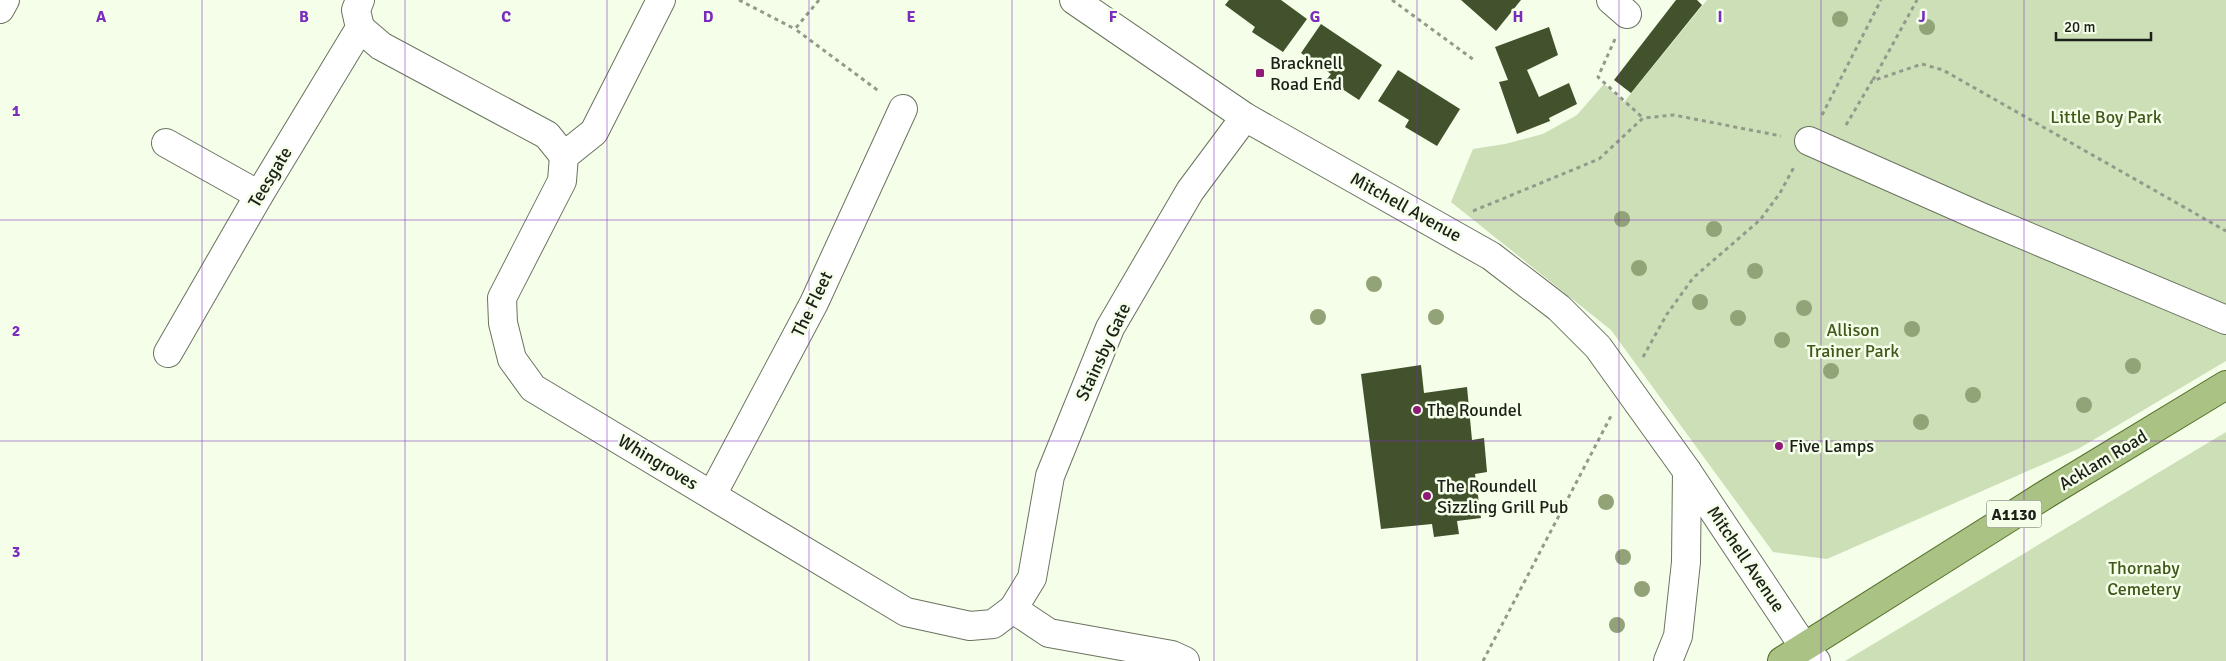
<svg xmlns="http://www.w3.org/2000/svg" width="2226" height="661" viewBox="0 0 2226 661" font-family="Signika,sans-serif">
<rect width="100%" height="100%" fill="#f4fee9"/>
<!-- green -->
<g fill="#cddfb7">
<path d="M 1707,0 L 2226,0 L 2226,361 L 2078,449 L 1827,559 L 1773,552 L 1611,330 L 1451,202 L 1473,149 L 1505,144 L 1543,134 L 1577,115 L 1604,84 L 1624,102 Z"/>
<path d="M 2226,432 L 2226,661 L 1845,661 Z"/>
</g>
<!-- building -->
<g fill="#42522c">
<path d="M 1229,0 L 1281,0 L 1307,19 L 1283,52 L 1252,32 L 1255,27 L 1225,5 Z"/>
<path d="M 1461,0 L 1521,0 L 1496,31 Z"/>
<path d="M 1676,0 L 1697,0 L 1702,5 L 1631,93 L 1614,80 Z"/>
<path d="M 1321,24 L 1382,65 L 1359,100 L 1327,79 L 1331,74 L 1301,53 Z"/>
<path d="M 1549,27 L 1558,55 L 1527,70 L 1539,97 L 1569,83 L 1577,104 L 1549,118 L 1550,121 L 1517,134 L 1499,82 L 1508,80 L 1495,47 Z"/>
<path d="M 1398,70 L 1460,109 L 1437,146 L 1405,127 L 1409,120 L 1378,101 Z"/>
<path d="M 1421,365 L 1424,393 L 1467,387 L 1472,440 L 1484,438 L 1487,472 L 1475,474 L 1481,518 L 1457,521 L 1459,534 L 1434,537 L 1432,524 L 1381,529 L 1361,374 Z"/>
</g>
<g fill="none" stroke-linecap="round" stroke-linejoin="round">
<defs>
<g id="minor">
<path d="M 661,0 L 594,132 L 564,156 L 562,181 L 502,298 L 503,323 L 512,359 L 533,388 L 906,612 L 970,626 L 993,624 L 1013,609 L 1049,633 L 1172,655 L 1185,661"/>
<path d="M 1074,0 L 1245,117 L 1491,256 L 1559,308 L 1598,347 L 1687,471 L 1804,647 L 1816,661"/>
<path d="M 1611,0 L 1627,14"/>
<path d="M 0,9 L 5,0"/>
<path d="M 360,28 L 381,46 L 547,135 L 564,156"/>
<path d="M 1809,141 L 1981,217 L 2226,320"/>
<path d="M 166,143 L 259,195"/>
<path d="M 168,353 L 259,195 L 360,28 L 356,10 L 360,0"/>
<path d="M 712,495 L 814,303 L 903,109"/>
<path d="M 1013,609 L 1032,578 L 1050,476 L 1110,328 L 1190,191 L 1245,117"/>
<path d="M 1668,661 L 1678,636 L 1686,562 L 1687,471"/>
</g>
<path id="major" d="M 1782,661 L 2048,493 L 2226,385"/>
</defs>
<!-- minor casing -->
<use href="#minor" stroke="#6a7360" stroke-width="30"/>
<!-- major casing -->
<use href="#major" stroke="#546f28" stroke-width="30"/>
<!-- path -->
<g stroke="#939a8b" stroke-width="3" stroke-dasharray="4 4" stroke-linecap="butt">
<path d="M 739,0 L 795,29"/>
<path d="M 819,0 L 795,29 L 880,92"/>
<path d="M 1392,0 L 1474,60"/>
<path d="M 1615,39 L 1598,77 L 1643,118"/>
<path d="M 1873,80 L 1917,0"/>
<path d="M 1822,115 L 1881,0"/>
<path d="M 1846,125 L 1872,81 L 1922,64 L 1943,70 L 2226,231"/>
<path d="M 1473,211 L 1599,159 L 1643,118 L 1674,115 L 1781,136"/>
<path d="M 1643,357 L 1667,314 L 1693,278 L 1760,220 L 1780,193 L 1794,167"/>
<path d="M 1483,661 L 1611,416"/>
</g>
<!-- minor -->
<use href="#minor" stroke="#fff" stroke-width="28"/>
<!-- major -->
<use href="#major" stroke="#aac283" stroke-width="28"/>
</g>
<!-- trees -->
<g fill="#91a377">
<circle cx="1840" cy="19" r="8"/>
<circle cx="1927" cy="27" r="8"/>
<circle cx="1622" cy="219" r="8"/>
<circle cx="1714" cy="229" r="8"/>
<circle cx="1639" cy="268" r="8"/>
<circle cx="1755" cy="271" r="8"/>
<circle cx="1374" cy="284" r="8"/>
<circle cx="1700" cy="302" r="8"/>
<circle cx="1804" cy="308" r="8"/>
<circle cx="1318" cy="317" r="8"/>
<circle cx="1436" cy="317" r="8"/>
<circle cx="1738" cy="318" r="8"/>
<circle cx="1912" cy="329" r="8"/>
<circle cx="1782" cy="340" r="8"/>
<circle cx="2133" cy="366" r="8"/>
<circle cx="1831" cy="371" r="8"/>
<circle cx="1973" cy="395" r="8"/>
<circle cx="2084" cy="405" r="8"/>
<circle cx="1921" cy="422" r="8"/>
<circle cx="1606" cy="502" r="8"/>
<circle cx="1623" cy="557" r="8"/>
<circle cx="1642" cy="589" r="8"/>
<circle cx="1617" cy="625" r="8"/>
</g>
<!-- grid -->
<path fill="none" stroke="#7b2cbf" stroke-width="1" stroke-opacity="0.55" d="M 202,0 L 202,661M 405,0 L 405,661M 607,0 L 607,661M 809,0 L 809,661M 1012,0 L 1012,661M 1214,0 L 1214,661M 1417,0 L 1417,661M 1619,0 L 1619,661M 1821,0 L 1821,661M 2024,0 L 2024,661M 0,220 L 2226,220M 0,441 L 2226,441"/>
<!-- markers -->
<g fill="#911a79" stroke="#f4fee9" stroke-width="2">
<rect x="1255" y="68" width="10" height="10" rx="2.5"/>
<circle cx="1417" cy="410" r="5"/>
<circle cx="1779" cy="446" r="5"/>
<circle cx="1427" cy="496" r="5"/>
</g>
<g text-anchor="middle" stroke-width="5" stroke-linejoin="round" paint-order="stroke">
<!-- shield labels -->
<rect fill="#f4fee9" stroke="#5d6357" stroke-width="1" x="1986.5" y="500.5" width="55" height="27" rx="4"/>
<g font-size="16" font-weight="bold" fill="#1c2018">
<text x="2014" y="520">A1130</text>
</g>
<!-- poi labels -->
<g font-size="18" fill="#1c2018" stroke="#f4fee9" text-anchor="start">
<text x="1270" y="69">Bracknell<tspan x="1270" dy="21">Road End</tspan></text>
<text x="1427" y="416">The Roundel</text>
<text x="1789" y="452">Five Lamps</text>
<text x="1437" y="492">The Roundell<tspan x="1437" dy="21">Sizzling Grill Pub</tspan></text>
</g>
<!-- park labels -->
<g font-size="18" fill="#40581a" stroke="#f4fee9">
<text x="2106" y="123">Little Boy Park</text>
<text x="1853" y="336">Allison<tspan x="1853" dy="21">Trainer Park</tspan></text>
<text x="2144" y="574">Thornaby<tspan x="2144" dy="21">Cemetery</tspan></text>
</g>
<!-- street labels -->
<g font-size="18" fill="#1c2018" stroke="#f4fee9">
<text transform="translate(270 177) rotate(-59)" y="6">Teesgate</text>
<text transform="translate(1406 207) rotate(29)" y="6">Mitchell Avenue</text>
<text transform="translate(812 304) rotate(-64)" y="6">The Fleet</text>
<text transform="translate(1103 352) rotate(-65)" y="6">Stainsby Gate</text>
<text transform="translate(2103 460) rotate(-31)" y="6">Acklam Road</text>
<text transform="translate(658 462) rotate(31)" y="6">Whingroves</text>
<text transform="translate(1746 559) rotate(56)" y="6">Mitchell Avenue</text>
</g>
</g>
<g font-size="16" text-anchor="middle" font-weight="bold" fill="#7b2cbf" stroke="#f4fee9" stroke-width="5" stroke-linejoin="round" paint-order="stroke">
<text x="101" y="22">A</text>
<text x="304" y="22">B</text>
<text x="506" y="22">C</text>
<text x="708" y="22">D</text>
<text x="911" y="22">E</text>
<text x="1113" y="22">F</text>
<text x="1315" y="22">G</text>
<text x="1518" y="22">H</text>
<text x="1720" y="22">I</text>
<text x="1922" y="22">J</text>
<text x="16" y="116">1</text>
<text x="16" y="336">2</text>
<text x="16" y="557">3</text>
</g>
<!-- scale -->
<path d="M2056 32v8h95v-8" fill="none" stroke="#1c2018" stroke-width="2.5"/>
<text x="2064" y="32" font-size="15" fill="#1c2018" stroke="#f4fee9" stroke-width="4" paint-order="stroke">20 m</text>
</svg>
